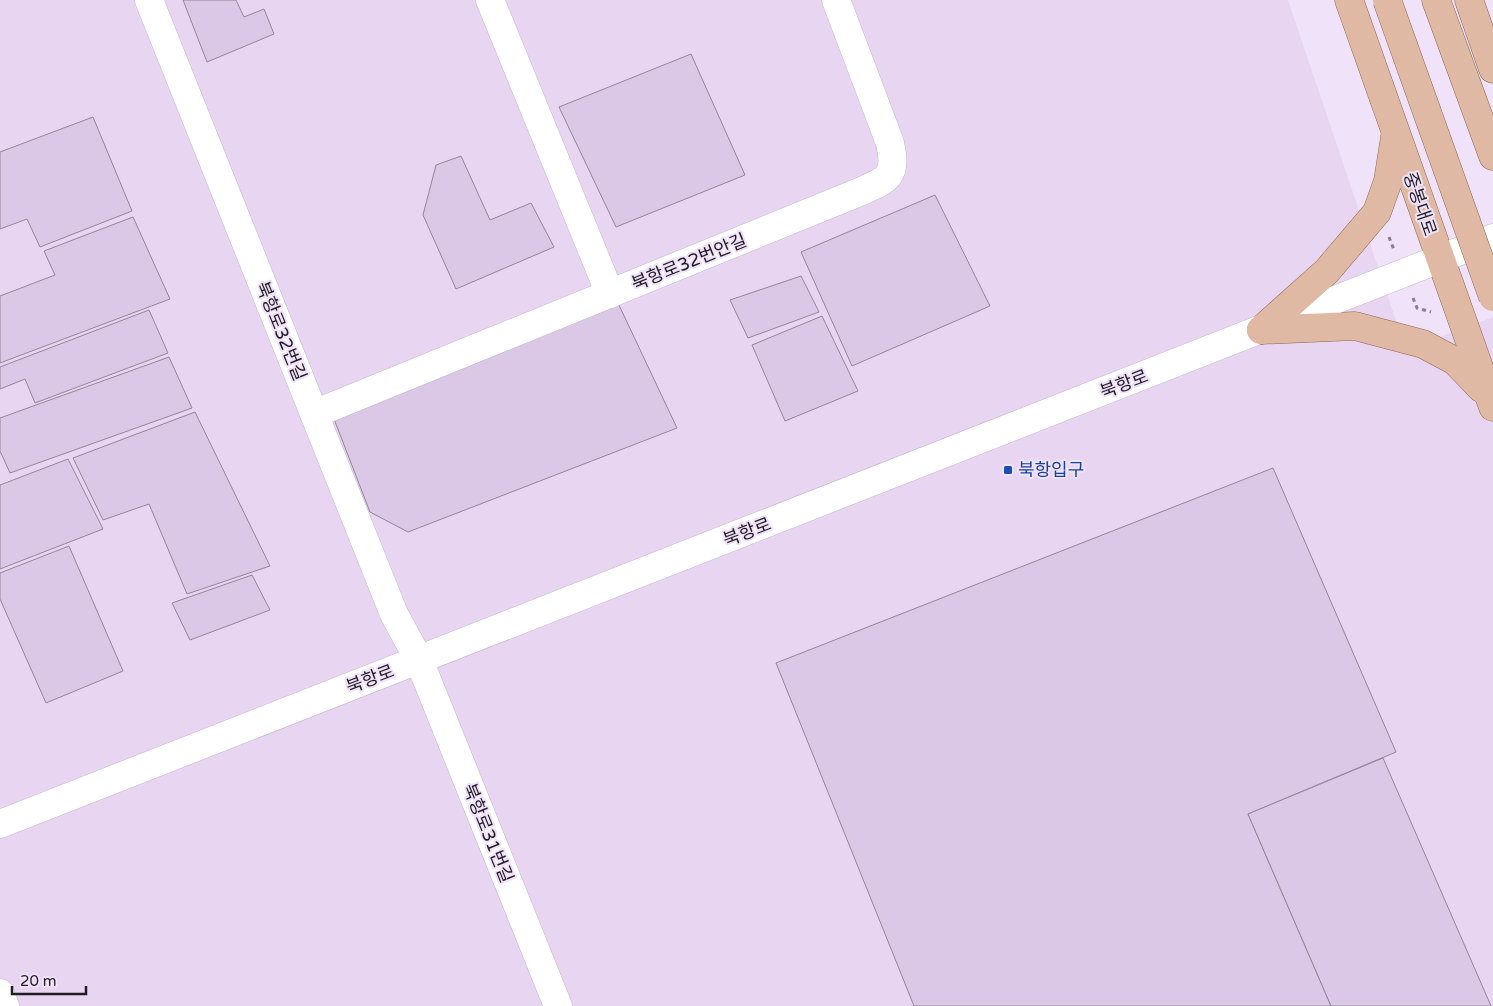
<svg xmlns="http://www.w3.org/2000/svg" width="1493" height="1006" viewBox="0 0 1493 1006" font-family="'Varela Round','Noto Sans KR',sans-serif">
<rect width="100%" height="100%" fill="#f0e2f8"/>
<!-- built -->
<path fill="#e8d5f2" d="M 0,0 L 1288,0 L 1406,350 L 1493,317 L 1493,1006 L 0,1006 Z"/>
<!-- building -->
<g fill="#dbc7e6" stroke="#93859a">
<path d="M 183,0 L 236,0 L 244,17 L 264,9 L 274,34 L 207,62 Z"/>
<path d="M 691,54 L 745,175 L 616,227 L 559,107 Z"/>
<path d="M 93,117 L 132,211 L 40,247 L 27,219 L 0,229 L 0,152 Z"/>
<path d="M 461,156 L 490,220 L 531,203 L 554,247 L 456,289 L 423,215 L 436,165 Z"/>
<path d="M 935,195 L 990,306 L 852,366 L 801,252 Z"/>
<path d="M 133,217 L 170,299 L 0,363 L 0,296 L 55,275 L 44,251 Z"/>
<path d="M 801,276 L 819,312 L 748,338 L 730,300 Z"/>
<path d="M 618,303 L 677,428 L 408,532 L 370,512 L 334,419 Z"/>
<path d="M 149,310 L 168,353 L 35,403 L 25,379 L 0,389 L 0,367 Z"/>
<path d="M 822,316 L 858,391 L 785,421 L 752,345 Z"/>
<path d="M 169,357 L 192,408 L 10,473 L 0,451 L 0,418 Z"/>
<path d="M 195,412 L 270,566 L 187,594 L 149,504 L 103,520 L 73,458 Z"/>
<path d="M 68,459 L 103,529 L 0,569 L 0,485 Z"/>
<path d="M 1273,468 L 1396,752 L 1248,814 L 1331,1006 L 914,1006 L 776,663 Z"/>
<path d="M 69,546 L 123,671 L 46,703 L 0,599 L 0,573 Z"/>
<path d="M 252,575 L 270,610 L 190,640 L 172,603 Z"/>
<path d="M 1383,758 L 1491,1006 L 1331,1006 L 1248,814 Z"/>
</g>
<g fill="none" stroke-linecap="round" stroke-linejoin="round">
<defs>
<g id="minor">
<path d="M 149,0 L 394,614 L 419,660 L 558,1006"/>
<path d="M 490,0 L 610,294"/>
<path d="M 314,414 L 857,193 C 886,180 898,179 890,143 L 836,0"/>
<path d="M 0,824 L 1493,238"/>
<path d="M 0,993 L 5,1006"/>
</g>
<g id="major">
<path d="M 1349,0 L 1493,407"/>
<path d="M 1436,0 L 1493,156"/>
<path d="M 1469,0 L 1493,69"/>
<path d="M 1261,330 L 1355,326 L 1423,344 L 1455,361 L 1481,388"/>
<path d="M 1261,330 L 1327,271 L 1377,212 L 1388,181 L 1395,137"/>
</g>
</defs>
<!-- minor casing -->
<use href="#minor" stroke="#c4b6cc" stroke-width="29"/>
<!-- major casing -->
<use href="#major" stroke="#8e6450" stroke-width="29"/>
<!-- path -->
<g stroke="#887f8e" stroke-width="3" stroke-dasharray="4 4" stroke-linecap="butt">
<path d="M 1389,237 L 1394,250"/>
<path d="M 1413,298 L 1417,308 L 1431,312"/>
</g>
<!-- minor -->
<use href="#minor" stroke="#fff" stroke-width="28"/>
<!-- major -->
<use href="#major" stroke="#dfb9a4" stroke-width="28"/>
<defs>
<path id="major-bridge" d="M 1387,0 L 1493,297"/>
</defs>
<!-- major-bridge casing -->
<use href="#major-bridge" stroke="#8e6450" stroke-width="29" stroke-linecap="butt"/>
<!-- major-bridge -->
<use href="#major-bridge" stroke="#dfb9a4" stroke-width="28"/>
</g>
<!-- markers -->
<rect fill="#1a4fb4" stroke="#f0e2f8" stroke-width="2" x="1003" y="465" width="10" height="10" rx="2.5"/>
<g text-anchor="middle" stroke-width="4" stroke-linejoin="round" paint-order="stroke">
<!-- street labels -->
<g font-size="18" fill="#211c24" stroke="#f0e2f8">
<text transform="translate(1420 204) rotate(71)" y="6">중봉대로</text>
<text transform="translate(689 262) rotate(-22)" y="6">북항로32번안길</text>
<text transform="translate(281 331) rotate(68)" y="6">북항로32번길</text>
<text transform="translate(1124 384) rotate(-21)" y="6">북항로</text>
<text transform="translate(747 532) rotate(-21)" y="6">북항로</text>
<text transform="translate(370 679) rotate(-21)" y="6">북항로</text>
<text transform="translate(488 833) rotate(68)" y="6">북항로31번길</text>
</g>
<!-- transit labels -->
<g font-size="18" fill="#164399" stroke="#f0e2f8" text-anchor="start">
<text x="1018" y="476">북항입구</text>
</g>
</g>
<!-- scale -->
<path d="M12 986v8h74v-8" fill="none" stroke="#211c24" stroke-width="2.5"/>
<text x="20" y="986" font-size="15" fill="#211c24" stroke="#f0e2f8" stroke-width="4" paint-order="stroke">20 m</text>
</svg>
